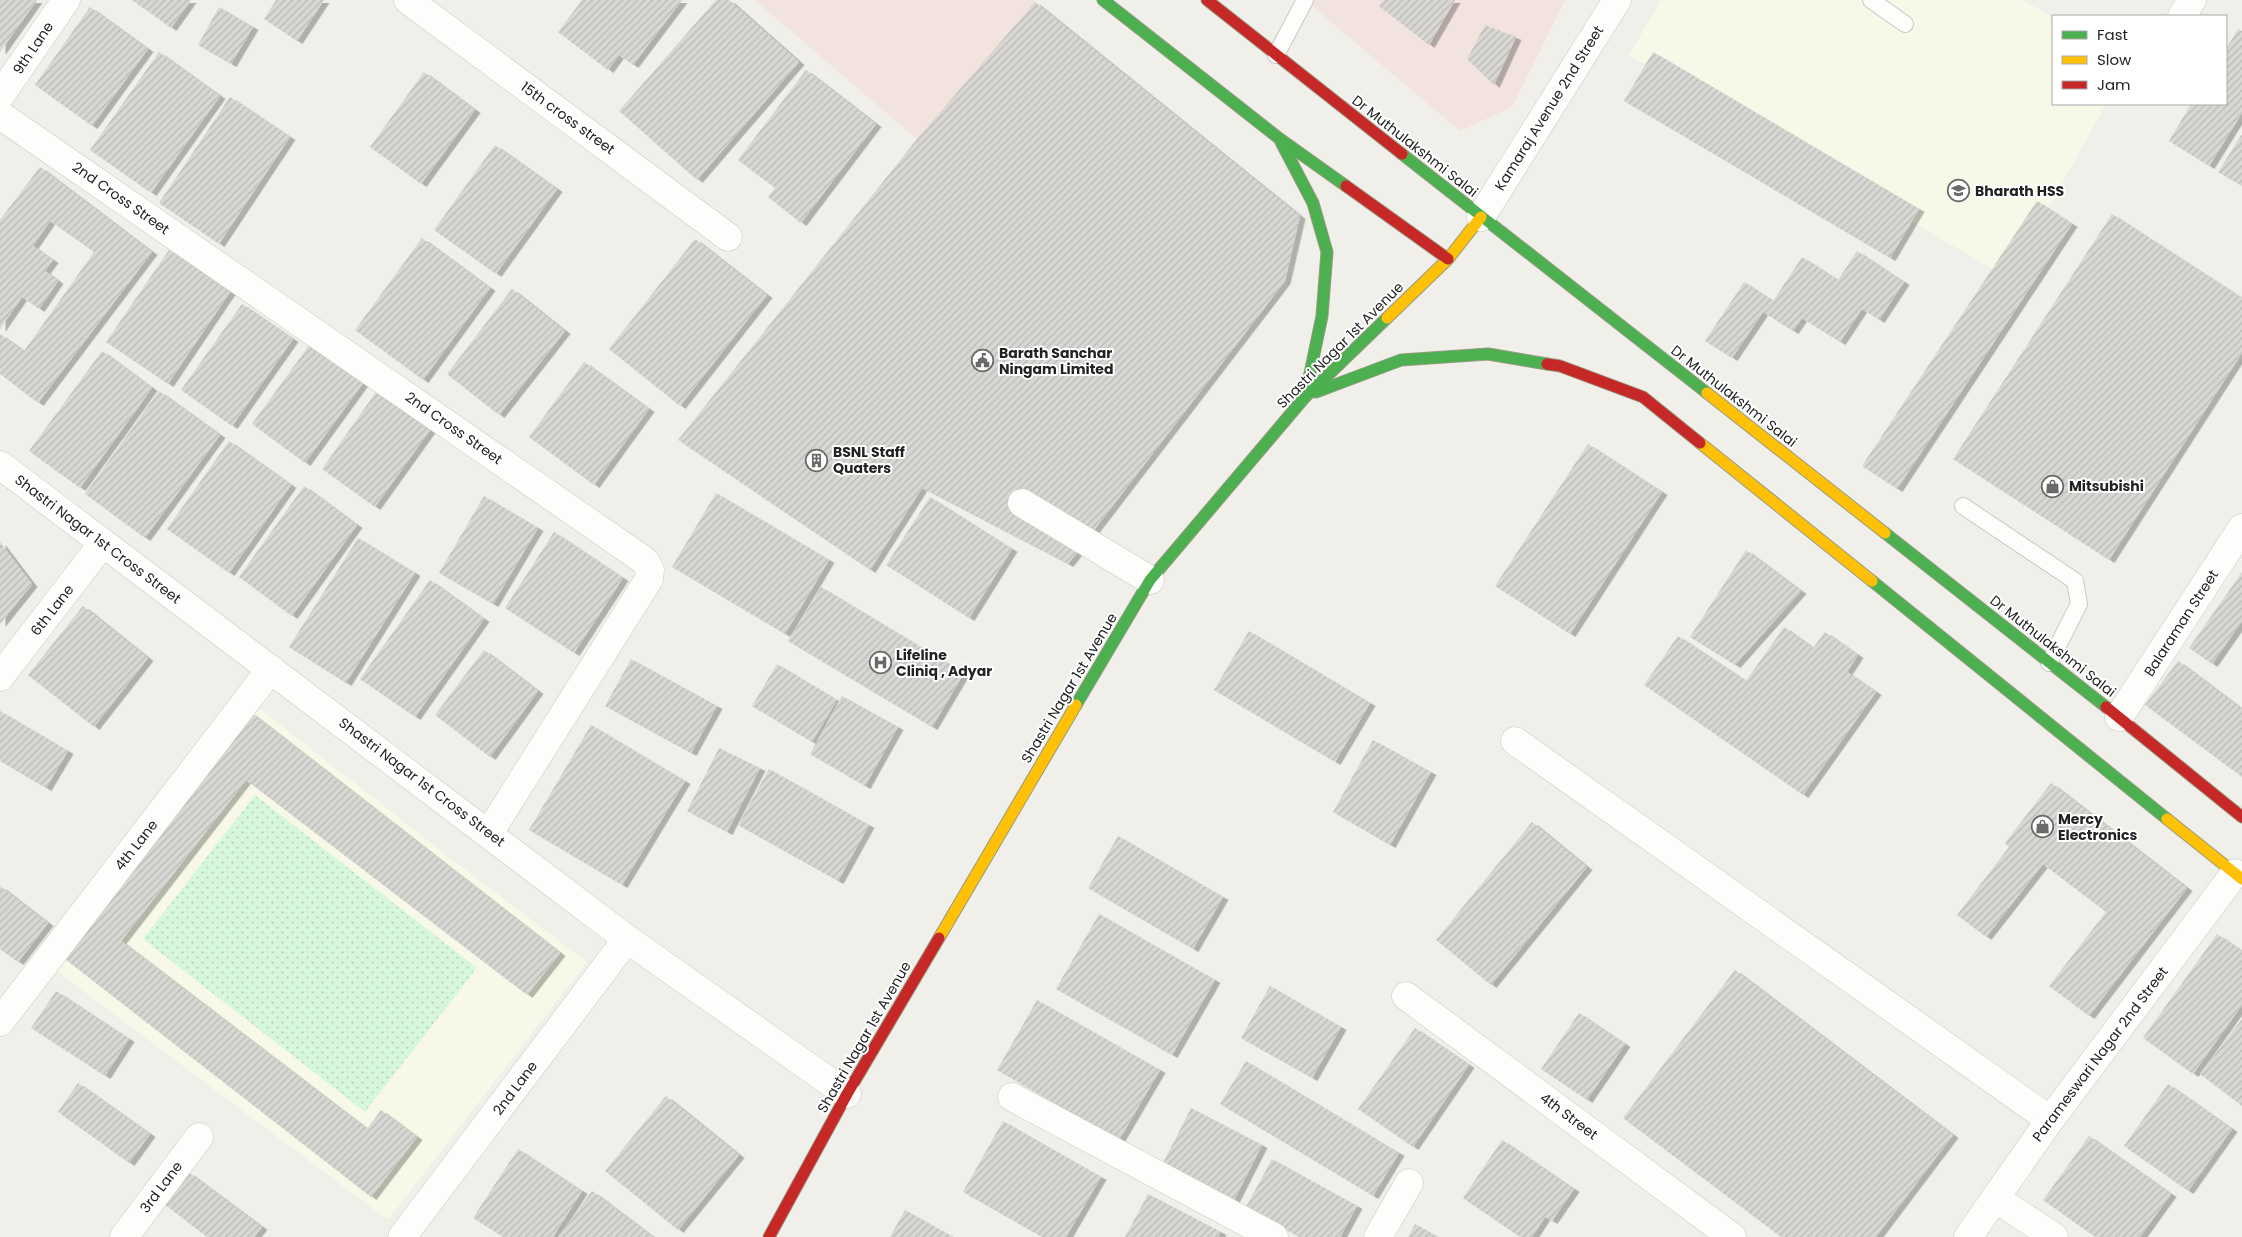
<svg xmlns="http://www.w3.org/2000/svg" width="2242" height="1237" viewBox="0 0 2242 1237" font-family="Poppins,sans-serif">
<defs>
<pattern id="park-dots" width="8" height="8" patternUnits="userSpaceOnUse" patternTransform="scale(1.25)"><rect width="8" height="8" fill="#d7f7db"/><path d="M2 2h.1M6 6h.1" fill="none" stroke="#b8d3bc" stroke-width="1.8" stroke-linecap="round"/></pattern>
<pattern id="building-hatch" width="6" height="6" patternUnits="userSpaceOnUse" patternTransform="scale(1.25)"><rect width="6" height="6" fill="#d8d7d3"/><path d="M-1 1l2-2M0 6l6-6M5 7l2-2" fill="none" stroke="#b9b8b5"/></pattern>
<filter id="shadow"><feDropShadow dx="5.5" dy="3" stdDeviation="0" flood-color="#0004"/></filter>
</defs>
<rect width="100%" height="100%" fill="#f0efea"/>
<!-- commercial -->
<g fill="#f2e3df">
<path d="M 755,0 L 1033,0 L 1035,2 L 917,139 Z"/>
<path d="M 1305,0 L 1565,0 L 1512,107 L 1460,131 Z"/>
</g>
<!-- education -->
<g fill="#f7f8e7">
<path d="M 1661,0 L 2023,0 L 2053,18 L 2053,104 L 2106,104 L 2009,279 L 1629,55 Z"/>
<path d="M 245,697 L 454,861 L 587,962 L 388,1220 L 43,961 Z"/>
</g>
<!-- park -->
<path fill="url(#park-dots)" d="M 255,795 L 477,968 L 365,1112 L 143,939 Z"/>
<!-- building -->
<g fill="url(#building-hatch)" filter="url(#shadow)">
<path d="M 0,0 L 37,0 L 0,52 Z"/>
<path d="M 132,0 L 191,0 L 171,28 Z"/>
<path d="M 276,0 L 324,0 L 297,41 L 264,19 Z"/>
<path d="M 582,0 L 682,0 L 633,65 L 619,55 L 608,70 L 558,32 Z"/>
<path d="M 716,0 L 729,0 L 799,62 L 697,180 L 619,111 Z"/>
<path d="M 1384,0 L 1455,0 L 1429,45 L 1379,6 Z"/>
<path d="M 1035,2 L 1300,216 L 1285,281 L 1068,564 L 922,488 L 870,570 L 678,440 L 917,139 Z"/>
<path d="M 90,7 L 148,49 L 92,126 L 35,85 Z"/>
<path d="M 219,7 L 253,27 L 231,64 L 198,45 Z"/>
<path d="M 1485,25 L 1516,37 L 1494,85 L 1467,59 Z"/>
<path d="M 2238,29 L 2242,31 L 2242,113 L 2209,166 L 2169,141 L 2191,104 L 2226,104 L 2226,49 Z"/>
<path d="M 159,52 L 220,96 L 151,193 L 90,150 Z"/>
<path d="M 1653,52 L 1919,209 L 1890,258 L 1624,101 Z"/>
<path d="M 806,70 L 876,124 L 801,223 L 768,197 L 775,188 L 738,160 Z"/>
<path d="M 424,72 L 475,110 L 421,184 L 370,147 Z"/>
<path d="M 230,97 L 290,137 L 219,244 L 159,203 Z"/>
<path d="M 2242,134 L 2242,186 L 2218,172 Z"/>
<path d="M 495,145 L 557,189 L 496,274 L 434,230 Z"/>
<path d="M 40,167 L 152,252 L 38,403 L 0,374 L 0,334 L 24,351 L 94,252 L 50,221 L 33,246 L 53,260 L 45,271 L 58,281 L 39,309 L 22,297 L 0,329 L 0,220 Z"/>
<path d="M 2037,201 L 2072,224 L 1897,489 L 1862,466 Z"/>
<path d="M 2112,214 L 2242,298 L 2242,353 L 2109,560 L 1953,459 Z"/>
<path d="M 422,238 L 490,288 L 423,380 L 355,330 Z"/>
<path d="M 695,239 L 767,295 L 680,406 L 609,349 Z"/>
<path d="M 169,250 L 230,292 L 168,384 L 106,342 Z"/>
<path d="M 1857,251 L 1904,282 L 1879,320 L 1862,309 L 1840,342 L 1802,318 L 1793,331 L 1763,312 L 1732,358 L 1705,341 L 1744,282 L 1773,301 L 1802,257 L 1838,280 Z"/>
<path d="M 512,289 L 565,331 L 499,415 L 447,374 Z"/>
<path d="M 242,304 L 293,339 L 232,426 L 181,390 Z"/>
<path d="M 310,344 L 363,383 L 305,463 L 252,424 Z"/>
<path d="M 102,351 L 152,388 L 80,488 L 29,451 Z"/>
<path d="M 584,362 L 649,409 L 594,485 L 529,437 Z"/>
<path d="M 159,391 L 220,435 L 145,538 L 85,494 Z"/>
<path d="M 376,392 L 430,430 L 375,507 L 322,469 Z"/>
<path d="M 229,441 L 291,485 L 229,573 L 167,529 Z"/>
<path d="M 1588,444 L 1662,492 L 1570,634 L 1495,586 Z"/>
<path d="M 304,486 L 357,525 L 292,616 L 239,577 Z"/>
<path d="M 716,493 L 829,560 L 785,634 L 672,567 Z"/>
<path d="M 484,496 L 538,528 L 493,604 L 439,573 Z"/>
<path d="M 930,497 L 1012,549 L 969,618 L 886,565 Z"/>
<path d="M 554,532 L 623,578 L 574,653 L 505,608 Z"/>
<path d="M 358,538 L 415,573 L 346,683 L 289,647 Z"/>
<path d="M 0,542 L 32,584 L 0,624 Z"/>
<path d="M 1746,550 L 1801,591 L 1735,665 L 1690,637 Z"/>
<path d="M 2242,572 L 2242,621 L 2212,664 L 2189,648 Z"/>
<path d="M 430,580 L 484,619 L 415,717 L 360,679 Z"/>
<path d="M 821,587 L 964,673 L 932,727 L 788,641 Z"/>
<path d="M 83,606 L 148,658 L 94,727 L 28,675 Z"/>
<path d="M 1784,627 L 1813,648 L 1825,632 L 1858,655 L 1847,672 L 1876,692 L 1803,795 L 1644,685 L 1678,636 L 1746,681 Z"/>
<path d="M 1249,631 L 1370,703 L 1335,762 L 1214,690 Z"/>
<path d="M 484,650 L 538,691 L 490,757 L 435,715 Z"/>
<path d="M 631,659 L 717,706 L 691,753 L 605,706 Z"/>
<path d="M 2178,661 L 2242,709 L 2242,777 L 2145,705 Z"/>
<path d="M 777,664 L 837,700 L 812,742 L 752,706 Z"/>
<path d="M 842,696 L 898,727 L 865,786 L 810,754 Z"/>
<path d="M 0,711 L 68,751 L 46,788 L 0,761 Z"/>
<path d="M 250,712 L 560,953 L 527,995 L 246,780 L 121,941 L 367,1129 L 381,1110 L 417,1137 L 371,1197 L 61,956 Z"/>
<path d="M 591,725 L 685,781 L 622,885 L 529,830 Z"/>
<path d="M 1373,740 L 1431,772 L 1390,845 L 1333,812 Z"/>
<path d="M 719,748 L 760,768 L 727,832 L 687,811 Z"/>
<path d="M 769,769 L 869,825 L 838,881 L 738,825 Z"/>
<path d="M 2051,783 L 2187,888 L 2089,1016 L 2049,986 L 2106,912 L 2043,864 L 1986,937 L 1957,915 L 2009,847 L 2005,843 Z"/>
<path d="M 1532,822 L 1587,867 L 1491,985 L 1436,940 Z"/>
<path d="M 1118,836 L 1223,897 L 1193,949 L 1088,888 Z"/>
<path d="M 0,886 L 48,923 L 18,962 L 0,949 Z"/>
<path d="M 1099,914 L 1215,980 L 1172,1055 L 1056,989 Z"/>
<path d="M 2217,934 L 2242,951 L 2242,1005 L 2193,1074 L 2143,1038 Z"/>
<path d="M 1735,970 L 1953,1135 L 1876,1237 L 1781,1237 L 1623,1118 Z"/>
<path d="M 1270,986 L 1341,1027 L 1312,1078 L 1241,1038 Z"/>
<path d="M 56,991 L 129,1039 L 105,1076 L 31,1028 Z"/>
<path d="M 1037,1000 L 1160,1070 L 1119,1140 L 997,1070 Z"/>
<path d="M 1579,1013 L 1625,1044 L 1587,1100 L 1541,1069 Z"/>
<path d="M 2242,1019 L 2242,1106 L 2200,1074 Z"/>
<path d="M 1415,1028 L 1469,1065 L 1413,1147 L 1358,1109 Z"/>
<path d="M 1246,1061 L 1399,1153 L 1373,1196 L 1220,1104 Z"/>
<path d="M 78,1083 L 150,1134 L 129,1163 L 58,1112 Z"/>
<path d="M 2168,1084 L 2232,1129 L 2188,1191 L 2124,1146 Z"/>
<path d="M 666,1096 L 739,1155 L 678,1230 L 605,1171 Z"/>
<path d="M 1191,1108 L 1262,1145 L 1231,1206 L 1160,1169 Z"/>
<path d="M 1003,1121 L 1101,1177 L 1066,1237 L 1042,1237 L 963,1192 Z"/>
<path d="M 2089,1136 L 2171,1194 L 2140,1237 L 2095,1237 L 2043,1200 Z"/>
<path d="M 1502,1140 L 1574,1189 L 1552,1221 L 1545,1217 L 1532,1237 L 1520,1237 L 1463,1198 Z"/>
<path d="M 518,1149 L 582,1191 L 553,1237 L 503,1237 L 473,1218 Z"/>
<path d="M 1272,1159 L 1357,1206 L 1340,1237 L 1299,1237 L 1246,1207 Z"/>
<path d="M 188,1172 L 262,1227 L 254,1237 L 207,1237 L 164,1204 Z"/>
<path d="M 592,1191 L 653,1237 L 558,1237 Z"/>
<path d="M 1148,1194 L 1221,1232 L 1218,1237 L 1125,1237 Z"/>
<path d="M 905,1210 L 953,1237 L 890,1237 Z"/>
<path d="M 1415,1224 L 1438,1237 L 1408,1237 Z"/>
</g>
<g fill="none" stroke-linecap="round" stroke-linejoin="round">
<defs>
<g id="lane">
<path d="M 1871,0 L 1905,24"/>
<path d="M 1276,55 L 1305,0"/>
<path d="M 1963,506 L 2075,581 L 2079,604 L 2049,663"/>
</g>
<g id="street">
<path d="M 408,0 L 728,237"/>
<path d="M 2182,16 L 2192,0"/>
<path d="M 0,96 L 66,0"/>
<path d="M 0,115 L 645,561 L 650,570 L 649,579 L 489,833"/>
<path d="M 1481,217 L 1617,0"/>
<path d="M 0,465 L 627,939 L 847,1094"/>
<path d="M 1022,503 L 1150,580"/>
<path d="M 0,677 L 103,543"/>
<path d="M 2119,717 L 2242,528"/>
<path d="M 1515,741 L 2050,1120"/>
<path d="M 1406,996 L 1732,1237"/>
<path d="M 0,1022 L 271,669"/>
<path d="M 1012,1097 L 1274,1237"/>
<path d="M 1995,1198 L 2054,1237"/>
<path d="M 124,1237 L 199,1137"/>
<path d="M 402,1237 L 627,939"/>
<path d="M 1378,1237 L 1409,1183"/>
<path d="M 1968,1237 L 2050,1120 L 2235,873"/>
</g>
<g id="fast">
<path d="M 1103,0 L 1280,139 L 1346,186"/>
<path d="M 1281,142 L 1313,203 L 1327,252 L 1322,316 L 1305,397"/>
<path d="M 1402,154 L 1707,393"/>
<path d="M 1316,392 L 1401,360 L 1488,354 L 1547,364"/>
<path d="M 1885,533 L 2106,707"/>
<path d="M 1872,581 L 2167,819"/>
<path d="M 1076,705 L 1150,580 L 1305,397 L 1387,318"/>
</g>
<g id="slow">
<path d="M 1387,318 L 1448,259 L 1481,217"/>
<path d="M 1707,393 L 1885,533"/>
<path d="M 1700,443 L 1872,581"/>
<path d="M 2167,819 L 2242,879"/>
<path d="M 939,938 L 1076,705"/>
</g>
<g id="jam">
<path d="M 1207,0 L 1402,154"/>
<path d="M 1346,186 L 1448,259"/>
<path d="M 1547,364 L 1560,366 L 1643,397 L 1700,443"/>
<path d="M 2106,707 L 2242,817"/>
<path d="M 769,1237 L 847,1094 L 939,938"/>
</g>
</defs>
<!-- lane casing -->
<use href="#lane" stroke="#c9c8c6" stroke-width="18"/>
<!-- street casing -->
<use href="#street" stroke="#c9c8c6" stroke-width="29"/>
<!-- fast casing -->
<use href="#fast" stroke="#979b80" stroke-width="13"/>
<!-- slow casing -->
<use href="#slow" stroke="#979b80" stroke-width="13"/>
<!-- jam casing -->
<use href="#jam" stroke="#979b80" stroke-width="13"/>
<!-- lane -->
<use href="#lane" stroke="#fdfdfc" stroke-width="16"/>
<!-- street -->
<use href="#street" stroke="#fdfdfc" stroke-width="28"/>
<!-- fast -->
<use href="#fast" stroke="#4caf50" stroke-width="11"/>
<!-- slow -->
<use href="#slow" stroke="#ffc107" stroke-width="11"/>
<!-- jam -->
<use href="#jam" stroke="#c62828" stroke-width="11"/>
</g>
<!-- icons -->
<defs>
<symbol id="school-ring" viewBox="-11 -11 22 22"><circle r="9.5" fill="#fff" stroke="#6a6a68" stroke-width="1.5"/><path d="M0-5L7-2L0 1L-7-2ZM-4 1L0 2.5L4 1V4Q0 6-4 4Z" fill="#6a6a68"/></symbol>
<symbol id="civic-ring" viewBox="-11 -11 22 22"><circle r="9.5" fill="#fff" stroke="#6a6a68" stroke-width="1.5"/><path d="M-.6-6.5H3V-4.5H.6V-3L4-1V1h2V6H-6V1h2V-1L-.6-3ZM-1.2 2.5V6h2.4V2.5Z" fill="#6a6a68"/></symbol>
<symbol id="building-ring" viewBox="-11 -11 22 22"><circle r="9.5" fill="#fff" stroke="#6a6a68" stroke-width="1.5"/><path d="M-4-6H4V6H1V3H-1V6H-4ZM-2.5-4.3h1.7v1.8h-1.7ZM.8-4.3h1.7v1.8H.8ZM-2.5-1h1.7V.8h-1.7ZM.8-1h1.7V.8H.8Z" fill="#6a6a68"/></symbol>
<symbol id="shop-ring" viewBox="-11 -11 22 22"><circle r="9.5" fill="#fff" stroke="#6a6a68" stroke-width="1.5"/><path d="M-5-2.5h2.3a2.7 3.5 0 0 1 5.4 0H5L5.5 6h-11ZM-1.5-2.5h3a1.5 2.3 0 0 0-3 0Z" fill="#6a6a68"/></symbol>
<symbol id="hospital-ring" viewBox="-11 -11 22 22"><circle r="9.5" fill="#fff" stroke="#6a6a68" stroke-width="1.5"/><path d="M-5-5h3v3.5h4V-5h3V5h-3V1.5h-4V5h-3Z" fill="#6a6a68"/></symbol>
</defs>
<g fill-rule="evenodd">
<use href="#school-ring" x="1946" y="178" width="25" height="25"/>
<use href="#civic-ring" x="970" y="348" width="25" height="25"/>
<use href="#building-ring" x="804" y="448" width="25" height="25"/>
<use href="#shop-ring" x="2040" y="474" width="25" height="25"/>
<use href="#hospital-ring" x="868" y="650" width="25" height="25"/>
<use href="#shop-ring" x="2030" y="814" width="25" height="25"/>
</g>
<g text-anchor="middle" stroke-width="4" stroke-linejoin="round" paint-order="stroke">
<!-- street labels -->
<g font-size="14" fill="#222" stroke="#fff">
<text transform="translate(33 48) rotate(-56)" y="5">9th Lane</text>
<text transform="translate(1549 108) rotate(-58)" y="5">Kamaraj Avenue 2nd Street</text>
<text transform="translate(568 118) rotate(36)" y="5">15th cross street</text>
<text transform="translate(1415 146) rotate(38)" y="5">Dr Muthulakshmi Salai</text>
<text transform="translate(121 198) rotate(35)" y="5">2nd Cross Street</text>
<text transform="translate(1340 345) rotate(-45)" y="5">Shastri Nagar 1st Avenue</text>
<text transform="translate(1734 396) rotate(38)" y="5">Dr Muthulakshmi Salai</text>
<text transform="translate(454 428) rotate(35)" y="5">2nd Cross Street</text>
<text transform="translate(98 539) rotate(37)" y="5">Shastri Nagar 1st Cross Street</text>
<text transform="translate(52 610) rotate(-52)" y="5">6th Lane</text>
<text transform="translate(2181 623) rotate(-57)" y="5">Balaraman Street</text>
<text transform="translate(2053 646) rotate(38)" y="5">Dr Muthulakshmi Salai</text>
<text transform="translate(1069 688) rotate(-59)" y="5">Shastri Nagar 1st Avenue</text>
<text transform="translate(422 782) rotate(37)" y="5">Shastri Nagar 1st Cross Street</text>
<text transform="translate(136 845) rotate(-52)" y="5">4th Lane</text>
<text transform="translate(864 1037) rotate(-60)" y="5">Shastri Nagar 1st Avenue</text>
<text transform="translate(2100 1054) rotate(-53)" y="5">Parameswari Nagar 2nd Street</text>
<text transform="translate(515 1088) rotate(-53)" y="5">2nd Lane</text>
<text transform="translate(1569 1116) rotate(37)" y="5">4th Street</text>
<text transform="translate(161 1187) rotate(-53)" y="5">3rd Lane</text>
</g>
<!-- poi labels -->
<g font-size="14" font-weight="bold" fill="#222" stroke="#fff" text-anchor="start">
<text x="1975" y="196">Bharath HSS</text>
<text x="999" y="358">Barath Sanchar<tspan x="999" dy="16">Ningam Limited</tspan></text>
<text x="833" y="457">BSNL Staff<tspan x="833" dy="16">Quaters</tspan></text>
<text x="2069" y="491">Mitsubishi</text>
<text x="896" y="660">Lifeline<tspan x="896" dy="16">Cliniq , Adyar</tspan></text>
<text x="2058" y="824">Mercy<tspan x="2058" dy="16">Electronics</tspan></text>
</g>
</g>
<!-- legend -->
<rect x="2052" y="15" width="175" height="90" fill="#ffffff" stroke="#a7a7a7"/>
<rect x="2062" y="31" width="25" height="8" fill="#4caf50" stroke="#a7a7a7"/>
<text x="2097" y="40" font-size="15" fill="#222222">Fast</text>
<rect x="2062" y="56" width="25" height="8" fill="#ffc107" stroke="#a7a7a7"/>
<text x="2097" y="65" font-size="15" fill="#222222">Slow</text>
<rect x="2062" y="81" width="25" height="8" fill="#c62828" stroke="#a7a7a7"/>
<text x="2097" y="90" font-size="15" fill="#222222">Jam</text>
</svg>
